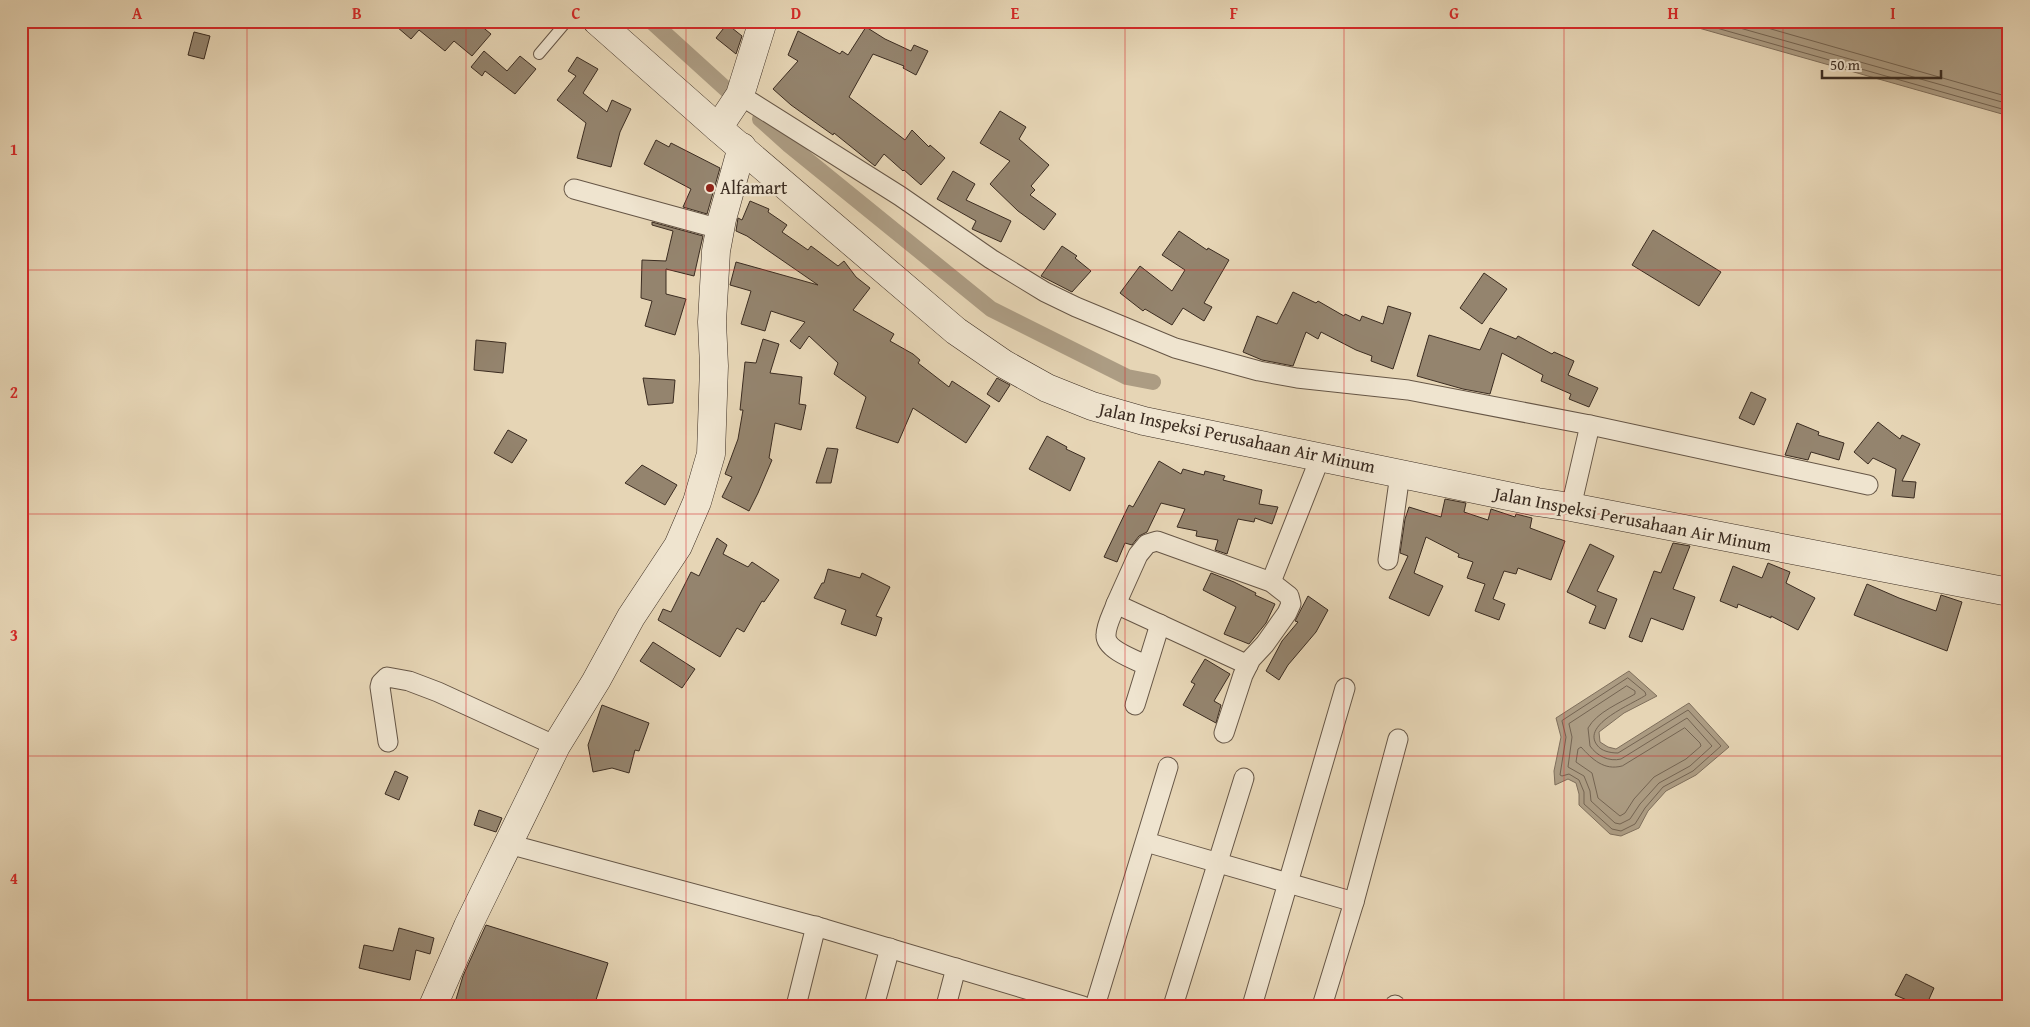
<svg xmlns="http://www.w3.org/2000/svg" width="2030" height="1027" viewBox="0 0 2030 1027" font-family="'Gentium Book Plus',serif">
<rect width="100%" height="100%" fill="#e6d5b5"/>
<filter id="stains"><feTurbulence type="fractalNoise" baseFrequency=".004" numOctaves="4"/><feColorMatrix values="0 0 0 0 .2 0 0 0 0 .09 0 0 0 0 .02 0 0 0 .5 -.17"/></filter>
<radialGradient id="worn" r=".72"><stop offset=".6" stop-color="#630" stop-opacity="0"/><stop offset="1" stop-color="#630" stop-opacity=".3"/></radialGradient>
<!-- water -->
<g fill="#ac9c83" stroke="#7f6f5c">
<path d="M 1674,21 L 2009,21 L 2009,116 Z"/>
<path d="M 1629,671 L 1657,696 L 1624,713 L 1599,732 L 1600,742 L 1608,747 L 1616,749 L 1689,703 L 1729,747 L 1696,775 L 1666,791 L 1648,811 L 1639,828 L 1621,836 L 1610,834 L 1579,805 L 1579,794 L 1576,783 L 1568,779 L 1555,785 L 1554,771 L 1561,737 L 1556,718 Z"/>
</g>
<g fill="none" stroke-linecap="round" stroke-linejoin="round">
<!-- shore -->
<g stroke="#746452" stroke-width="1">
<path d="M 1692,21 L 2009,111"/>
<path d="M 1715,21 L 2009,104"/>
<path d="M 1743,21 L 2009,97"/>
<path d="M 1628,678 L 1645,692 L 1646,695 C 1633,704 1581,724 1597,745 C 1601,751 1610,753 1618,753 L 1688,710 L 1721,746 L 1693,771 L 1663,787 L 1645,808 L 1635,824 L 1621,831 L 1612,829 L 1584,804 L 1584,792 L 1579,780 L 1569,774 L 1562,776 L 1560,775 L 1566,737 L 1562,721 Z"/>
<path d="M 1627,686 L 1635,691 L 1635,694 C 1620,703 1597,712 1588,728 L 1590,746 C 1597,756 1609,762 1621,759 L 1687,718 L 1712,746 L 1690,766 L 1659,783 L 1640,804 L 1630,819 L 1620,824 L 1615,823 L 1591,801 L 1590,791 L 1584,776 L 1568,767 L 1572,737 L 1569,724 Z"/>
<path d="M 1685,728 L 1700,743 L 1701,746 L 1686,759 L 1654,777 L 1634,799 L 1625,813 L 1620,816 L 1598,798 L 1592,773 L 1576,762 L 1578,749 L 1581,747 C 1592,759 1604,771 1622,766 Z"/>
</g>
<!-- canal -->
<g stroke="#ac9c83" stroke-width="16">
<path d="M 651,21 L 727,90"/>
<path d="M 760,119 L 789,145 L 991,309 L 1127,377 L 1153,382"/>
</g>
</g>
<!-- building -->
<g fill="#94846e" stroke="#3b2c21">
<path d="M 390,21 L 475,21 L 491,34 L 472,56 L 454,41 L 445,51 L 419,30 L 411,39 Z"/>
<path d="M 727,24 L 742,36 L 736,54 L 716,38 Z"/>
<path d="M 866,27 L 885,39 L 911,51 L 914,45 L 928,51 L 916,75 L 903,68 L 904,66 L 873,54 L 849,97 L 905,140 L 912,130 L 929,147 L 930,145 L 945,158 L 921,185 L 904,170 L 903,171 L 884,154 L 875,166 L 834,133 L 833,135 L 791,105 L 773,89 L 798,61 L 788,55 L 798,31 L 840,54 L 842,51 L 848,55 Z"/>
<path d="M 194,32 L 210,36 L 204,59 L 188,55 Z"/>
<path d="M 484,51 L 507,71 L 520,56 L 536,69 L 515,94 L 485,71 L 482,76 L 471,67 Z"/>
<path d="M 577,57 L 598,69 L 583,93 L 607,112 L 612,100 L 631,109 L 620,132 L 611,167 L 577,158 L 586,123 L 557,100 L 576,76 L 568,71 Z"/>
<path d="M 1000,111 L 1026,127 L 1019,139 L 1049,165 L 1031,186 L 1035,190 L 1030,195 L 1056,214 L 1044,230 L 1018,211 L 990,184 L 1010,161 L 980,143 Z"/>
<path d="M 656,140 L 669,147 L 671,143 L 720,168 L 707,214 L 683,207 L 691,189 L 644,164 Z"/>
<path d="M 953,171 L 975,184 L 966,200 L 1011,221 L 1001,242 L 972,229 L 976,221 L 937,199 Z"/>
<path d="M 750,201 L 769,209 L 768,212 L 787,225 L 782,232 L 808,250 L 811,246 L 838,266 L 844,261 L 856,277 L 870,288 L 853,310 L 894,334 L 890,341 L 913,354 L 920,360 L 918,363 L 949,387 L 952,381 L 990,406 L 966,443 L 913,408 L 898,443 L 856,428 L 866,397 L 834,374 L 838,363 L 809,336 L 800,349 L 790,341 L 805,322 L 771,311 L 765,331 L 741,324 L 751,291 L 730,285 L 736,262 L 818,285 L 747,236 L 736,231 L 738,218 L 742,220 Z"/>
<path d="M 652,222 L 703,236 L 694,276 L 666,269 L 666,294 L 686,299 L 675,335 L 645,326 L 652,301 L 641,298 L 642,260 L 666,261 L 673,231 L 652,225 Z"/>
<path d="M 1653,230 L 1721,272 L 1699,306 L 1632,265 Z"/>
<path d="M 1179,231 L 1207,250 L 1208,248 L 1229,260 L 1204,303 L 1212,307 L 1204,321 L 1183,308 L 1172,325 L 1145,309 L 1143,311 L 1120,293 L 1140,266 L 1172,291 L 1185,270 L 1162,255 Z"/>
<path d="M 1062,246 L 1077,256 L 1075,258 L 1091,271 L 1072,292 L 1041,276 Z"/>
<path d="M 1484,273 L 1507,289 L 1482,324 L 1460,308 Z"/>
<path d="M 1293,292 L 1316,303 L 1318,301 L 1344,316 L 1345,314 L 1360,321 L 1362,316 L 1383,324 L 1388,306 L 1411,313 L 1393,369 L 1371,361 L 1372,356 L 1356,350 L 1321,332 L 1318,339 L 1306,332 L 1293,366 L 1262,360 L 1243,352 L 1257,316 L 1277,324 Z"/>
<path d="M 1490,328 L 1516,339 L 1518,336 L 1552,354 L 1554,352 L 1574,361 L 1568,375 L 1598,388 L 1589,407 L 1569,399 L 1571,394 L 1541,381 L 1543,375 L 1502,353 L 1490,394 L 1463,389 L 1417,376 L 1429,335 L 1480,350 Z"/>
<path d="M 763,339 L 779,344 L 770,373 L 802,377 L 799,404 L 806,405 L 801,430 L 775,423 L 769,458 L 772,460 L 758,493 L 749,511 L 722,497 L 732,477 L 725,474 L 738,439 L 743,410 L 740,410 L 745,362 L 756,363 Z"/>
<path d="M 476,340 L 506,343 L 503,373 L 474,370 Z"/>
<path d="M 643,378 L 675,380 L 673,403 L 648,405 Z"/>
<path d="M 997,378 L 1010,385 L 999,402 L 987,394 Z"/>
<path d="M 1751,392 L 1766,399 L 1754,425 L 1739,418 Z"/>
<path d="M 1878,422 L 1900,439 L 1902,435 L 1920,444 L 1902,481 L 1916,482 L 1914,498 L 1892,496 L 1896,469 L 1873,458 L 1868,464 L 1854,452 Z"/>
<path d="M 1797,423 L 1819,432 L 1818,435 L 1844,443 L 1839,460 L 1811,452 L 1808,460 L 1785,455 Z"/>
<path d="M 508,430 L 527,440 L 512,463 L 494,453 Z"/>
<path d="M 1047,436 L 1067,447 L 1066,449 L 1085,458 L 1070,491 L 1029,469 Z"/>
<path d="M 827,448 L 838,449 L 831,483 L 816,483 Z"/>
<path d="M 1159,461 L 1181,474 L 1183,469 L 1204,475 L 1205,471 L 1225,476 L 1223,480 L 1262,490 L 1259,504 L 1278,507 L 1272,524 L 1255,518 L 1254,522 L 1238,519 L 1227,554 L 1215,550 L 1218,540 L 1196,536 L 1197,531 L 1177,527 L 1185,509 L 1161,503 L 1147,532 L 1139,536 L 1132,545 L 1125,543 L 1117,562 L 1104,557 L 1129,505 L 1133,507 Z"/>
<path d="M 642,465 L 677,485 L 665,505 L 625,483 Z"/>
<path d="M 1445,499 L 1466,503 L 1464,512 L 1488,520 L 1491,509 L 1515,517 L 1516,514 L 1532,518 L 1530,528 L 1565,541 L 1551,580 L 1518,568 L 1516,574 L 1504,571 L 1493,599 L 1505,604 L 1499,620 L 1475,611 L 1485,584 L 1467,578 L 1473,562 L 1458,557 L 1459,554 L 1426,537 L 1414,573 L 1443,586 L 1429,616 L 1389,598 L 1408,556 L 1400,553 L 1405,519 L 1409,507 L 1441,517 Z"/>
<path d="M 717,538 L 727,545 L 723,554 L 748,567 L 752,562 L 779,580 L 764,602 L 762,601 L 744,632 L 737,628 L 720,657 L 658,620 L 663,609 L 671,612 L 691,572 L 699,576 Z"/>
<path d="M 1673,543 L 1690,546 L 1673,589 L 1695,597 L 1683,630 L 1651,618 L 1642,642 L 1629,637 L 1654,571 L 1661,573 Z"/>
<path d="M 1590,544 L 1614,556 L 1597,591 L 1617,599 L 1605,629 L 1589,623 L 1596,606 L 1567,592 Z"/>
<path d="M 1768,563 L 1790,572 L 1786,583 L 1815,598 L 1798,630 L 1771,616 L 1771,618 L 1738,604 L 1737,608 L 1720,601 L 1733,566 L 1762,578 Z"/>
<path d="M 828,569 L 860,578 L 862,573 L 890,587 L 876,616 L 882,618 L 876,636 L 841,624 L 846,610 L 814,598 L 822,583 L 824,583 Z"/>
<path d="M 1211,573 L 1234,582 L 1256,593 L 1255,595 L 1275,604 L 1266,623 L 1249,644 L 1224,634 L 1236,607 L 1203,590 Z"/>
<path d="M 1867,584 L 1899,598 L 1936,611 L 1941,595 L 1962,602 L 1947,651 L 1854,615 Z"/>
<path d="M 1308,596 L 1328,610 L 1316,632 L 1288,665 L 1279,680 L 1266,671 L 1282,641 L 1298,622 L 1295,621 Z"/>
<path d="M 653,642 L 695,669 L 682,688 L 640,661 Z"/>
<path d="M 1205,659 L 1230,674 L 1214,701 L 1221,705 L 1216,723 L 1183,705 L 1195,684 L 1191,682 Z"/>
<path d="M 602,705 L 649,723 L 639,751 L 635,750 L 629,773 L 612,768 L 593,772 L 588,745 Z"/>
<path d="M 395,771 L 408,777 L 399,800 L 385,794 Z"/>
<path d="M 479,810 L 502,818 L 496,832 L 474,825 Z"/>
<path d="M 486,925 L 608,963 L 594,1006 L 454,1006 L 463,976 Z"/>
<path d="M 399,928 L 434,938 L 430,954 L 416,950 L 410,980 L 359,968 L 364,945 L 393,951 Z"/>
<path d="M 1906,974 L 1934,988 L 1926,1006 L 1921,1006 L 1895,995 Z"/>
</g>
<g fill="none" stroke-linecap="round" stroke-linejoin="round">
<defs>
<path id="lane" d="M 539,54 L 567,21"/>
<g id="street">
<path d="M 740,95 L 900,196 L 991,259 L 1045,292 L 1076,307 L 1175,348 L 1259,371 L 1297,378 L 1408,390 L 1590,425 L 1868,485"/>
<path d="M 574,189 L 720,229"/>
<path d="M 1571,507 L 1590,425"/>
<path d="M 1388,560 L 1400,474"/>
<path d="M 1271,582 L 1320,458"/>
<path d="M 1116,604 L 1138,555 L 1147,544 L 1157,541 L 1271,582 L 1289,596 L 1291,604 L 1287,613 L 1265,644 L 1251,659 L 1243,675 L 1224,733"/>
<path d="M 1146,665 C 1135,660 1105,649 1106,635 C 1106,625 1113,613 1116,604 L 1248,665"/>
<path d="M 1135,705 L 1160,624"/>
<path d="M 388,742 L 380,687 L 381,683 L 387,677 L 409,681 L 438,692 L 556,746"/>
<path d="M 1146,842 L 1354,902"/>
<path d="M 508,844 L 825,929 L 1083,1006"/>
<path d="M 796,1006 L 816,926"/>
<path d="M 874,1006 L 890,948"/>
<path d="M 946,1006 L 956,968"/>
<path d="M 1095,1006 L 1168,767"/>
<path d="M 1173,1006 L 1244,778"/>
<path d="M 1252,1006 L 1345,688"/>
<path d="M 1322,1006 L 1354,902 L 1398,739"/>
<path d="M 1395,1006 L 1395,1005"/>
</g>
<g id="secondary">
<path d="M 597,21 L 718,128 L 956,331 L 1004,364 L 1047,388 L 1092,406 L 1144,421 L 1537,502 L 1571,507 L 2009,592"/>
<path d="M 718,128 L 740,95 L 763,21"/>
<path d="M 433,1006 L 468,926 L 556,746 L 596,681 L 631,617 L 678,546 L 697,502 L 711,454 L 714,366 L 712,322 L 716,251 L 722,219 L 742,147"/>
</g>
</defs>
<!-- lane casing -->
<use href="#lane" stroke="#665646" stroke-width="12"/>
<!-- street casing -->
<use href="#street" stroke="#665646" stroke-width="21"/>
<!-- secondary casing -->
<use href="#secondary" stroke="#3b2c21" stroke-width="29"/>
<!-- lane -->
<use href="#lane" stroke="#efe4cf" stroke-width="10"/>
<!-- street -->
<use href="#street" stroke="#efe4cf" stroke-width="19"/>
<!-- secondary -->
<use href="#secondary" stroke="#efe4cf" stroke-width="28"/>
</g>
<!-- grid -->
<path fill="none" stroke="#d62828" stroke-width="1" stroke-opacity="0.55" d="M 247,21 L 247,1006M 466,21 L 466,1006M 686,21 L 686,1006M 905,21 L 905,1006M 1125,21 L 1125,1006M 1344,21 L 1344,1006M 1564,21 L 1564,1006M 1783,21 L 1783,1006M 21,270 L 2009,270M 21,514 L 2009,514M 21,756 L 2009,756"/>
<!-- markers -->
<circle fill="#8f2418" stroke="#efe4cf" stroke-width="2" cx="710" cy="188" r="5"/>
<g text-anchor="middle" stroke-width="4.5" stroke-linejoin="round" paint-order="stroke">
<!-- poi labels -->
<g font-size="18" fill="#3b2c21" stroke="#efe4cf" text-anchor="start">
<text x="720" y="194">Alfamart</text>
</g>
<!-- street labels -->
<g font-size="18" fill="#3b2c21" stroke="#efe4cf">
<text transform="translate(1237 438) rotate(12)" y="6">Jalan Inspeksi Perusahaan Air Minum</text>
<text transform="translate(1633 520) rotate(11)" y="6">Jalan Inspeksi Perusahaan Air Minum</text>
</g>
</g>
<!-- margin -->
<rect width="2030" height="1027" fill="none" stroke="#e6d5b5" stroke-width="55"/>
<!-- scale -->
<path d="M1822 70v8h119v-8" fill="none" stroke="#3b2c21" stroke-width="2.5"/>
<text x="1830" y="70" font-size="15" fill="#3b2c21" stroke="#efe4cf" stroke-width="4" paint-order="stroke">50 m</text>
<rect x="28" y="28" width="1974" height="972" fill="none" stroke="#d62828" stroke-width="2"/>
<g font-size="16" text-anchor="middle" font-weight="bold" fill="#d62828">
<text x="137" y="19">A</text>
<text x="357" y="19">B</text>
<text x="576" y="19">C</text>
<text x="796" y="19">D</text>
<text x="1015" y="19">E</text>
<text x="1234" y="19">F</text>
<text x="1454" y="19">G</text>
<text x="1673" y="19">H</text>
<text x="1893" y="19">I</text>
<text x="14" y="155">1</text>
<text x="14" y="398">2</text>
<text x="14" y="641">3</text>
<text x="14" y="884">4</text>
</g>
<rect width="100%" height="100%" filter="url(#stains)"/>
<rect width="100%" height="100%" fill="url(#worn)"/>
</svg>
